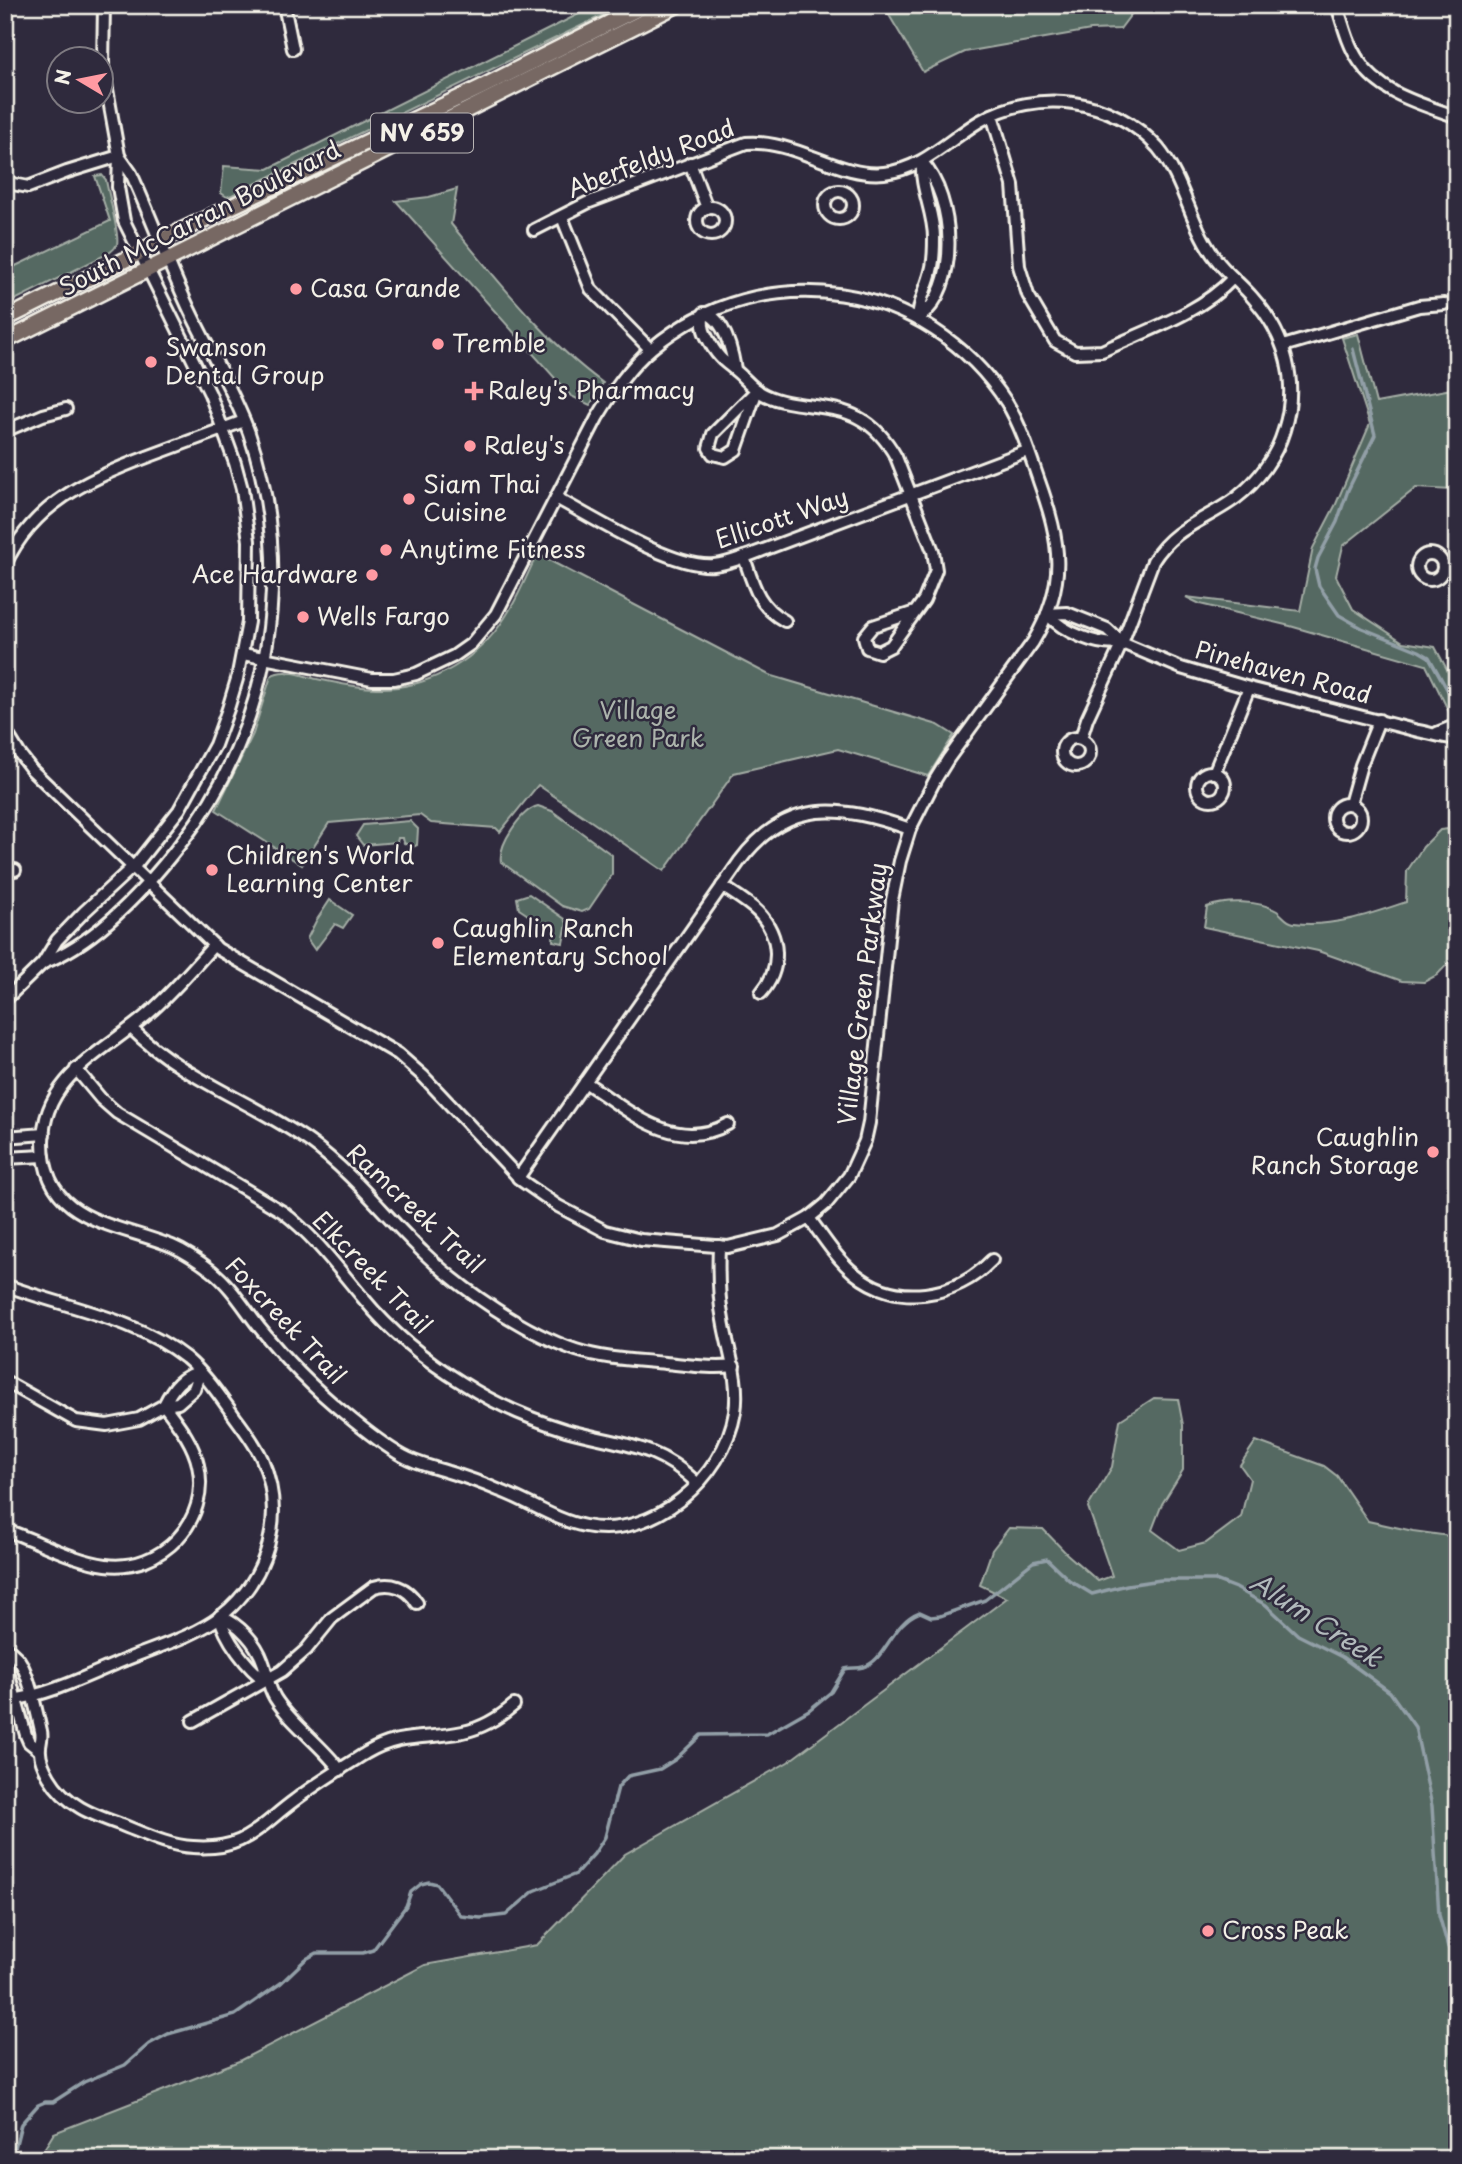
<svg xmlns="http://www.w3.org/2000/svg" width="1462" height="2164" viewBox="0 0 1462 2164" font-family="'Playpen Sans',sans-serif">
<rect width="100%" height="100%" fill="#2f2a3d"/>
<filter id="ink" filterUnits="userSpaceOnUse"><feTurbulence type="fractalNoise" baseFrequency=".0143" numOctaves="2"/><feDisplacementMap in="SourceGraphic" scale="14" xChannelSelector="R" yChannelSelector="G"/><feConvolveMatrix kernelMatrix="1 2 1 2 8 2 1 2 1" color-interpolation-filters="sRGB"/></filter>
<g filter="url(#ink)">
<!-- green -->
<g fill="#556962" stroke="#a4ada5" stroke-width="2">
<path d="M 580,5 L 624,5 L 232,195 L 227,197 L 221,193 L 224,166 L 268,169 L 583,12 Z"/>
<path d="M 883,5 L 1138,5 L 1120,29 L 1091,30 L 965,52 L 923,72 Z"/>
<path d="M 102,175 L 106,180 C 108,193 120,235 117,244 C 115,249 113,250 109,253 L 5,305 L 5,271 L 110,221 L 95,176 Z"/>
<path d="M 457,189 L 451,224 C 497,280 544,340 603,383 L 590,405 L 571,396 L 396,201 L 429,197 Z"/>
<path d="M 1358,334 L 1376,403 L 1457,388 L 1457,438 L 1454,444 L 1452,490 L 1416,488 L 1343,546 L 1336,576 L 1353,609 L 1403,642 L 1435,647 L 1457,688 L 1457,719 L 1453,720 L 1426,665 L 1290,626 L 1200,604 L 1186,597 L 1300,611 L 1313,548 L 1336,504 L 1370,424 L 1342,338 Z"/>
<path d="M 537,554 L 769,675 L 938,725 L 954,735 L 928,776 L 838,749 L 734,773 L 664,871 L 538,785 L 500,832 L 496,828 L 431,823 L 420,815 L 329,823 L 302,865 L 216,810 L 253,734 L 271,676 C 284,667 303,676 317,679 C 337,683 356,688 376,688 C 423,690 472,664 500,625 C 515,604 526,578 537,554 Z"/>
<path d="M 538,806 L 552,811 L 612,855 L 612,875 L 589,909 L 582,912 L 562,906 L 501,862 C 498,845 521,810 538,806 Z"/>
<path d="M 410,821 L 418,829 L 417,845 L 413,847 L 404,843 L 403,838 L 398,838 L 397,842 L 363,845 L 356,836 L 363,825 Z"/>
<path d="M 1457,828 L 1457,954 L 1437,975 L 1424,982 L 1402,981 L 1318,951 L 1204,927 L 1207,907 C 1225,900 1260,900 1277,911 C 1283,915 1286,922 1294,923 C 1332,928 1371,914 1406,902 L 1407,871 L 1423,847 L 1440,830 Z"/>
<path d="M 529,894 L 565,919 L 567,923 L 563,943 L 553,941 L 554,925 L 546,927 L 519,909 L 517,898 Z"/>
<path d="M 330,900 L 352,915 L 343,928 L 335,924 L 315,950 L 307,939 L 316,921 Z"/>
<path d="M 1154,1398 L 1178,1399 L 1183,1425 L 1183,1470 L 1162,1504 L 1152,1530 L 1179,1550 L 1206,1543 L 1241,1517 L 1250,1479 L 1240,1465 L 1256,1441 L 1324,1466 L 1337,1476 L 1368,1521 L 1413,1531 L 1457,1537 L 1457,2159 L 38,2159 L 54,2133 L 239,2061 L 425,1965 L 537,1945 L 625,1854 L 788,1762 L 1007,1598 L 980,1585 L 992,1550 L 1009,1528 L 1043,1529 L 1067,1554 L 1098,1581 L 1112,1576 L 1088,1507 L 1112,1467 L 1120,1420 Z"/>
</g>
<g fill="none" stroke-linecap="round" stroke-linejoin="round">
<!-- stream -->
<g stroke="#929fa7" stroke-width="3.5">
<path d="M 1353,349 L 1375,435 L 1348,490 L 1337,522 L 1318,558 L 1315,569 L 1319,586 L 1339,615 L 1362,628 L 1419,651 L 1429,657 L 1457,707"/>
<path d="M 8,2159 L 14,2152 L 21,2124 L 38,2105 L 45,2102 L 53,2102 L 84,2082 L 125,2065 L 149,2044 L 168,2034 L 235,2015 L 281,1983 L 306,1959 L 317,1953 L 363,1953 L 373,1950 L 406,1906 L 411,1892 L 421,1884 L 429,1882 L 437,1884 L 461,1916 L 481,1918 L 506,1915 L 534,1891 L 576,1874 L 594,1854 L 605,1837 L 618,1787 L 628,1776 L 660,1769 L 676,1759 L 701,1735 L 767,1734 L 809,1710 L 831,1692 L 845,1669 C 851,1667 857,1669 863,1667 C 886,1661 891,1623 920,1612 L 931,1617 L 940,1616 L 985,1600 L 1033,1562 L 1047,1559 L 1069,1580 L 1092,1594 L 1127,1585 L 1161,1580 L 1215,1580 L 1236,1588 L 1266,1605 L 1298,1635 L 1342,1657 L 1390,1692 L 1415,1727 L 1432,1806 L 1439,1915 L 1448,1947 L 1457,1964"/>
</g>
<defs>
<g id="minor">
<path d="M 284,5 L 293,49"/>
<path d="M 1337,5 C 1343,24 1348,45 1359,61 C 1380,94 1422,104 1457,117"/>
<path d="M 992,115 L 1013,185 L 1019,266 L 1028,295 L 1055,341 L 1075,352 L 1102,351 C 1145,331 1201,313 1233,278"/>
<path d="M 690,163 L 707,208"/>
<path d="M 5,177 L 13,184 L 28,187 L 67,172 L 119,156"/>
<circle cx="839" cy="205" r="14"/>
<circle cx="711" cy="221" r="14"/>
<path d="M 562,217 L 591,289 L 650,349"/>
<path d="M 534,230 L 587,203 L 746,143 C 795,139 839,178 884,173 C 923,169 948,140 980,121 C 1037,88 1113,97 1158,148 C 1186,182 1191,231 1220,264 C 1230,276 1243,286 1253,298 C 1286,335 1299,383 1284,430 C 1276,457 1258,481 1236,498 C 1205,521 1175,526 1153,561 L 1122,643 L 1087,719 L 1081,738"/>
<path d="M 918,319 C 961,288 955,198 922,162"/>
<path d="M 918,319 C 918,302 927,288 931,271 C 934,261 934,249 934,238 C 934,212 920,188 922,162"/>
<path d="M 1283,346 L 1419,306 L 1444,304"/>
<path d="M 735,369 C 732,351 724,317 704,313 C 700,328 706,336 713,348 C 723,363 724,360 736,371 C 746,379 752,389 765,395 C 795,409 830,402 859,418 C 876,427 887,441 896,457 L 933,551 L 936,570 L 924,600 L 891,646 L 879,652 L 867,648 L 864,637 L 873,626 L 915,612"/>
<path d="M 757,390 L 736,450 L 725,457 L 713,454 L 709,448 L 713,434 Z"/>
<path d="M 5,431 L 43,415 L 66,409"/>
<path d="M 556,498 C 594,518 673,569 714,565 C 726,564 738,559 750,555 L 1027,451"/>
<circle cx="1430" cy="567" r="13"/>
<path d="M 744,557 C 753,584 758,607 785,621"/>
<path d="M 5,565 C 33,504 88,479 147,457 C 180,445 212,433 244,421"/>
<path d="M 1443,566 L 1457,566"/>
<path d="M 1047,614 L 1067,613 L 1107,629 L 1122,643 L 1181,668 L 1249,688 L 1418,731 C 1431,733 1445,739 1457,738"/>
<path d="M 1047,614 C 1063,632 1098,647 1122,643"/>
<path d="M 5,730 L 19,753 L 32,770 L 218,949 L 398,1054 L 423,1076 L 522,1181 L 558,1206 L 605,1231 L 641,1240 L 728,1247 L 778,1235 L 809,1218 L 826,1204 L 849,1176 L 865,1141 L 869,1123 L 892,900 L 900,861 L 910,829 L 935,780 L 948,759 L 1033,642 C 1068,583 1061,543 1039,481 C 1030,455 1021,426 1007,403 C 928,280 763,255 652,348 C 629,367 612,393 597,418 L 496,614 L 471,644 L 454,656 L 416,674 L 394,679 L 372,679 L 243,654"/>
<path d="M 1437,733 L 1457,725"/>
<circle cx="1076" cy="752" r="14"/>
<circle cx="1211" cy="786" r="14"/>
<path d="M 1214,773 L 1249,688"/>
<path d="M 1350,804 L 1361,765 L 1379,720"/>
<circle cx="1347" cy="818" r="14"/>
<path d="M 5,870 L 15,870"/>
<path d="M 722,886 C 734,894 748,902 758,912 C 781,936 782,969 761,993"/>
<path d="M 214,945 C 193,968 173,992 149,1013 C 106,1051 43,1076 43,1142 C 43,1222 115,1223 172,1246 C 186,1252 199,1261 212,1271 C 231,1286 244,1308 259,1327 C 284,1358 313,1388 344,1413 C 362,1428 383,1445 403,1456 C 417,1464 433,1467 448,1472 C 465,1477 482,1483 498,1490 C 527,1500 554,1520 585,1526 C 653,1540 724,1478 735,1412 C 740,1380 728,1351 723,1320 C 718,1295 718,1271 719,1246"/>
<path d="M 43,963 C 96,943 147,887 181,843 C 271,730 296,569 249,433 C 232,386 205,345 185,300 C 166,258 150,215 131,173 L 119,156"/>
<path d="M 5,1000 L 43,963 L 57,940 L 84,912 L 137,863 L 179,810 L 215,745 L 228,709 L 237,679 L 248,622 L 249,541 L 242,489 L 235,463 L 210,394 L 124,221 L 118,187 L 119,156 L 103,67 L 104,5"/>
<path d="M 131,1028 C 182,1079 252,1101 310,1142 C 354,1174 385,1216 424,1253 C 462,1290 525,1333 576,1350 C 604,1359 635,1360 665,1363 C 688,1365 711,1369 734,1366"/>
<path d="M 76,1069 L 101,1099 L 117,1113 L 283,1212 C 315,1237 337,1267 363,1298 C 391,1332 426,1361 464,1384 C 495,1404 530,1419 566,1430 C 619,1445 654,1442 697,1483"/>
<path d="M 585,1082 C 628,1110 674,1154 728,1124"/>
<path d="M 5,1137 L 44,1134"/>
<path d="M 5,1158 L 44,1156"/>
<path d="M 518,1178 L 739,862 C 787,797 841,805 910,829"/>
<path d="M 809,1218 C 823,1237 836,1258 854,1273 C 896,1308 956,1298 992,1260"/>
<path d="M 5,1285 C 66,1308 134,1317 186,1358 C 204,1373 217,1392 230,1410 C 241,1426 254,1441 262,1459 C 286,1515 269,1578 221,1616 C 192,1638 153,1648 120,1662 C 83,1678 46,1696 5,1701"/>
<path d="M 5,1381 L 76,1421 L 107,1425 L 139,1419 L 164,1405 L 178,1403 L 194,1389 L 200,1372 C 181,1376 173,1387 164,1405"/>
<path d="M 5,1530 C 37,1540 73,1561 106,1565 C 161,1572 211,1521 198,1465 C 193,1442 178,1424 164,1405"/>
<path d="M 220,1616 C 239,1624 256,1642 263,1662 C 268,1675 267,1685 275,1698 C 292,1725 321,1744 340,1770"/>
<path d="M 220,1616 C 224,1638 248,1669 266,1681"/>
<path d="M 5,1645 C 9,1652 15,1654 19,1660 C 29,1674 37,1713 41,1731 C 43,1739 39,1744 40,1752 C 40,1760 45,1770 49,1777 C 65,1805 93,1815 122,1825 C 145,1834 169,1846 193,1847 C 245,1851 258,1827 295,1800 C 317,1783 342,1768 366,1753 C 402,1732 426,1740 463,1732 C 483,1728 500,1717 514,1705"/>
<path d="M 10,1653 L 6,1665 L 26,1735 L 29,1742 L 39,1750"/>
<path d="M 193,1721 L 282,1671 L 306,1650 L 332,1618 L 374,1587 C 391,1582 407,1587 417,1603"/>
</g>
<g id="major">
<path d="M 5,319 L 139,253 L 159,241 L 482,87 L 645,5"/>
<path d="M 5,341 L 677,5"/>
</g>
</defs>
<!-- minor casing -->
<use href="#minor" stroke="#f4f1e8" stroke-width="16"/>
<!-- major casing -->
<use href="#major" stroke="#f4f1e8" stroke-width="19"/>
<!-- minor -->
<use href="#minor" stroke="#2f2a3d" stroke-width="10"/>
<!-- major -->
<use href="#major" stroke="#776864" stroke-width="14"/>
</g>
</g>
<!-- markers -->
<g fill="#ff9aa2" stroke="#2f2a3d" stroke-width="2.5">
<circle cx="296" cy="289" r="7"/>
<circle cx="438" cy="344" r="7"/>
<circle cx="151" cy="362" r="7"/>
<path d="M470.5 380.5h7v7h7v7h-7v7h-7v-7h-7v-7h7z"/>
<circle cx="470" cy="446" r="7"/>
<circle cx="409" cy="499" r="7"/>
<circle cx="386" cy="550" r="7"/>
<circle cx="372" cy="575" r="7"/>
<circle cx="303" cy="617" r="7"/>
<circle cx="212" cy="870" r="7"/>
<circle cx="438" cy="943" r="7"/>
<circle cx="1433" cy="1152" r="7"/>
<circle cx="1208" cy="1931" r="7"/>
</g>
<g text-anchor="middle" stroke-width="5" stroke-linejoin="round" paint-order="stroke">
<!-- shield labels -->
<rect fill="#2f2a3d" stroke="#b9b5b5" stroke-width="2" x="371" y="113.5" width="102" height="39" rx="5"/>
<g font-size="23" font-weight="bold" fill="#f4f1e8">
<text x="422" y="141">NV 659</text>
</g>
<!-- street labels -->
<g font-size="24" fill="#f4f1e8" stroke="#2f2a3d">
<text transform="translate(651 159) rotate(-21)" y="8">Aberfeldy Road</text>
<text transform="translate(200 219) rotate(-27)" y="8">South McCarran Boulevard</text>
<text transform="translate(782 519) rotate(-19)" y="8">Ellicott Way</text>
<text transform="translate(1283 673) rotate(15)" y="8">Pinehaven Road</text>
<text transform="translate(863 994) rotate(-83)" y="8">Village Green Parkway</text>
<text transform="translate(415 1209) rotate(43)" y="8">Ramcreek Trail</text>
<text transform="translate(372 1273) rotate(46)" y="8">Elkcreek Trail</text>
<text transform="translate(285 1321) rotate(47)" y="8">Foxcreek Trail</text>
</g>
<!-- poi labels -->
<g font-size="24" fill="#f4f1e8" stroke="#2f2a3d" text-anchor="start">
<text x="310" y="297">Casa Grande</text>
<text x="452" y="352">Tremble</text>
<text x="165" y="356">Swanson<tspan x="165" dy="28">Dental Group</tspan></text>
<text x="488" y="399">Raley's Pharmacy</text>
<text x="484" y="454">Raley's</text>
<text x="423" y="493">Siam Thai<tspan x="423" dy="28">Cuisine</tspan></text>
<text x="400" y="558">Anytime Fitness</text>
<text x="358" y="583" text-anchor="end">Ace Hardware</text>
<text x="317" y="625">Wells Fargo</text>
<text x="226" y="864">Children's World<tspan x="226" dy="28">Learning Center</tspan></text>
<text x="452" y="937">Caughlin Ranch<tspan x="452" dy="28">Elementary School</tspan></text>
<text x="1419" y="1146" text-anchor="end">Caughlin<tspan x="1419" dy="28">Ranch Storage</tspan></text>
<text x="1222" y="1939">Cross Peak</text>
</g>
<!-- park labels -->
<g font-size="24" fill="#acb4ac" stroke="#2f2a3d">
<text x="638" y="719">Village<tspan x="638" dy="28">Green Park</tspan></text>
</g>
<!-- water labels -->
<g font-size="26" font-style="italic" fill="#b2babc" stroke="#2f2a3d">
<text transform="translate(1316 1620) rotate(33)" y="9">Alum Creek</text>
</g>
</g>
<!-- margin -->
<rect width="1462" height="2164" fill="none" stroke="#2f2a3d" stroke-width="28"/>
<rect x="14" y="14" width="1434" height="2136" fill="none" stroke="#f4f1e8" stroke-width="2.5" filter="url(#ink)"/>
<!-- north arrow -->
<g transform="translate(80 80) rotate(280)"><circle r="33" fill="#2f2a3d" stroke="#7e7a81" stroke-width="2"/>
<path d="M0-5L12 26L0 18L-12 26Z" fill="#ff9aa2"/>
<text y="-10" font-size="19" font-weight="bold" text-anchor="middle" fill="#f4f1e8">N</text>
</g>
</svg>
